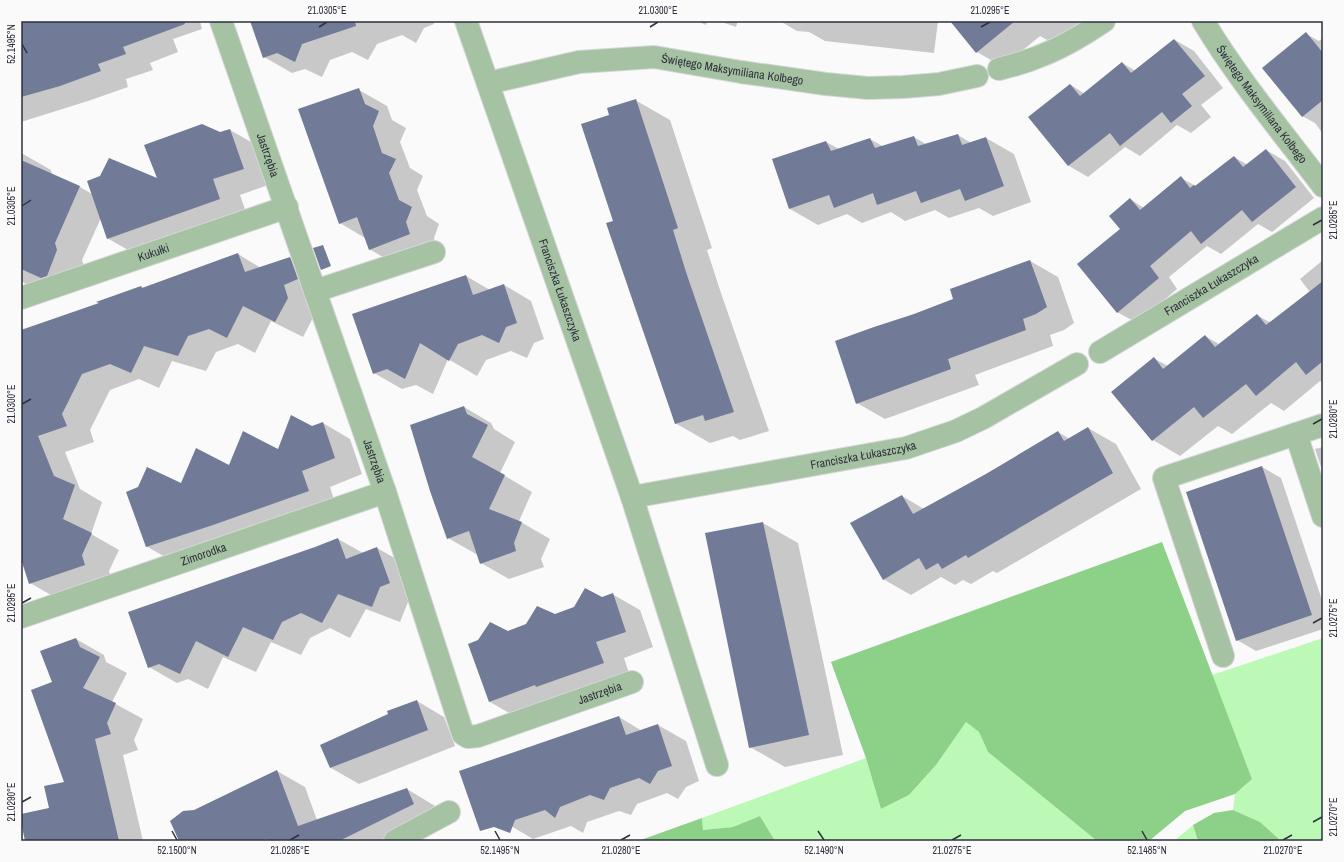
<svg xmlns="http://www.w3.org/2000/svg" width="1344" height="862" viewBox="0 0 1344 862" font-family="'Archivo Narrow',sans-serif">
<rect width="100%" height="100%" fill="#fafafa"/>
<!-- green -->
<g fill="#bcf9b6">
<path d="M 1323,638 L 1323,841 L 1281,841 L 1260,822 L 1233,810 L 1235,794 L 1252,779 L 1212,675 Z"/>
<path d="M 966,722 L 979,732 L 988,752 L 1097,841 L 775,841 L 760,816 L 734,827 L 703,830 L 702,818 L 866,758 L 881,809 L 909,795 L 936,765 Z"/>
<path d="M 1193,825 L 1198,841 L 1174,841 Z"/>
</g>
<!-- forest -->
<g fill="#8dd087">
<path d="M 1162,542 L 1252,779 L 1235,794 L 1185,811 L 1149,841 L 1097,841 L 988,752 L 979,732 L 966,722 L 936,765 L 909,795 L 881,809 L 866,758 L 831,662 Z"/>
<path d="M 1233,810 L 1260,822 L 1281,841 L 1198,841 L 1193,825 L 1214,813 Z"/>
<path d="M 760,816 L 775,841 L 638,841 L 702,818 L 703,830 L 733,827 Z"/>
</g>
<!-- shadow -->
<g fill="#0003">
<path d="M 21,21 L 200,21 L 202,29 L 173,39 L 178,52 L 150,63 L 153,70 L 126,79 L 128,87 L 88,101 L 21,122 Z"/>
<path d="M 251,21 L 433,21 L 434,24 L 424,28 L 416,43 L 402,35 L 377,44 L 368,60 L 352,52 L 330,60 L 322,77 L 305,69 L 292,73 L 264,57 Z"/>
<path d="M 697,21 L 707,21 L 706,25 Z"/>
<path d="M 719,21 L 738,21 L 736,27 Z"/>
<path d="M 780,21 L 938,21 L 934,53 L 825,41 L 809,32 L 797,31 Z"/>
<path d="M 952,21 L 1083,21 L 1054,44 L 1040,36 L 1003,67 L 977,52 Z"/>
<path d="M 1306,34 L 1319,41 L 1323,38 L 1323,134 L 1315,123 L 1302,116 Z"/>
<path d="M 1175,40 L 1194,51 L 1223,88 L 1201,105 L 1211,117 L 1191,133 L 1177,125 L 1140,156 L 1125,147 L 1088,177 L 1069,166 L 1030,117 L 1071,85 L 1085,94 L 1122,63 L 1136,71 Z"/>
<path d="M 359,90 L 387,106 L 392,120 L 406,128 L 400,142 L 410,168 L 423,176 L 417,190 L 427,216 L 439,224 L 434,238 L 438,250 L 397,265 L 369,249 L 365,238 L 340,223 Z"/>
<path d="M 635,100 L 670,120 L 712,248 L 707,250 L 721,293 L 769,431 L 740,440 L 733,436 L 710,443 L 675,423 L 615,222 Z"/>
<path d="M 230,130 L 258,146 L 271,184 L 240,195 L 247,215 L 135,254 L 107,238 L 101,218 L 82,260 L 84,266 L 75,291 L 69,293 L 44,282 L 31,287 L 21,281 L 21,155 L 23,154 L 51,170 L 52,175 L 80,187 L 92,194 L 159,180 L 220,133 Z"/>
<path d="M 958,135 L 971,143 L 986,138 L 1014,154 L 1031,202 L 993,216 L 979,208 L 949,218 L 935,210 L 905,221 L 891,212 L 862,223 L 847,214 L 818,225 L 790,209 L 773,160 L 826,142 L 839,149 L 870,139 L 884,147 L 914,137 L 926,144 Z"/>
<path d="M 1266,150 L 1285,161 L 1314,198 L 1272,232 L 1258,224 L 1221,254 L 1207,246 L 1169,277 L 1177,289 L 1137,323 L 1117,312 L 1121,229 L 1130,199 L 1144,208 L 1181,178 L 1196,186 L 1234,157 L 1248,165 Z"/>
<path d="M 238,254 L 261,268 L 290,258 L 317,274 L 315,314 L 303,337 L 271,321 L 255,353 L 238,344 L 216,352 L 206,371 L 172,361 L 159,388 L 139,379 L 110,390 L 90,430 L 94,442 L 65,452 L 80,489 L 102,502 L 91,534 L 119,550 L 109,571 L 112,580 L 58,599 L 30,583 L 21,556 L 21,331 L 101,304 L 141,287 L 144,288 Z"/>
<path d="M 1323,260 L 1323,383 L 1320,381 L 1284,411 L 1271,403 L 1232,434 L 1218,426 L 1180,456 L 1153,440 L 1155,359 L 1168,366 L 1205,336 L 1219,344 L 1257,315 L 1271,323 L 1310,292 L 1300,279 Z"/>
<path d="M 1030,261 L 1058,277 L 1074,323 L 1064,330 L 1050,335 L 1053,346 L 975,375 L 979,385 L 885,419 L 857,403 L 954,299 Z"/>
<path d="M 466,276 L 490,290 L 504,285 L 531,301 L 544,339 L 534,343 L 527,358 L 511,351 L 486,360 L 477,376 L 448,359 L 433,394 L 416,385 L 402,389 L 374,373 Z"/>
<path d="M 464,407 L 491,423 L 494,429 L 515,442 L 500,473 L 532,492 L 519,521 L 550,539 L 541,559 L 544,567 L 509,579 L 481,563 L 477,554 L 476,554 L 448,538 Z"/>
<path d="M 323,423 L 350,439 L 362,474 L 330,487 L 336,506 L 174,562 L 146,546 L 182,484 L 279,451 L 311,427 Z"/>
<path d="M 1088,428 L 1116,444 L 1141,489 L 997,573 L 993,571 L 971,584 L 963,580 L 955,585 L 941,577 L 911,595 L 883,579 L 902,496 L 924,509 L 986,474 L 1058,432 L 1070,439 Z"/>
<path d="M 1323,447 L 1323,473 L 1315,449 Z"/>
<path d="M 1262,467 L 1281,478 L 1323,603 L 1323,629 L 1256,651 L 1237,640 Z"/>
<path d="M 763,523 L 798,543 L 843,755 L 785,767 L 750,747 Z"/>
<path d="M 338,539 L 363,553 L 377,548 L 405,564 L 417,599 L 408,602 L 400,622 L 366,609 L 350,638 L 330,628 L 310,638 L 301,655 L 271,642 L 256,672 L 223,657 L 208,689 L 188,679 L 177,683 L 149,667 L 315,548 Z"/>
<path d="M 612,594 L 640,610 L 653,647 L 624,658 L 631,679 L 518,718 L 490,702 L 469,645 Z"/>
<path d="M 76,639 L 104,655 L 106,662 L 127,673 L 112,702 L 143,719 L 134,740 L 138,750 L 123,755 L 143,841 L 26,841 L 21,815 L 51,809 L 65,783 L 53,683 Z"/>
<path d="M 417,701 L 444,717 L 455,746 L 359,784 L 331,768 Z"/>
<path d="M 619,717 L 642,731 L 658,725 L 686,741 L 699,781 L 686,787 L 678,799 L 667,793 L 637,804 L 631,815 L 619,811 L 587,822 L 583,833 L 571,826 L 533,839 L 506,823 Z"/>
<path d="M 277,771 L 305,787 L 317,820 L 407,789 L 435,806 L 441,821 L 399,841 L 180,841 L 195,811 Z"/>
</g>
<!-- building -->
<g fill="#717a96">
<path d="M 21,21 L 184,21 L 185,24 L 123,47 L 126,54 L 98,64 L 101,71 L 60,86 L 21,97 Z"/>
<path d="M 250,21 L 355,21 L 356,26 L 302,44 L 295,62 L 277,53 L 263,58 Z"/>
<path d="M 950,21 L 1015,21 L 976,53 Z"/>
<path d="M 1306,32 L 1323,53 L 1323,100 L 1302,117 L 1262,68 Z"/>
<path d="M 1174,39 L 1205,76 L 1182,94 L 1192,106 L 1171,123 L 1162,112 L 1120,146 L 1110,133 L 1068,166 L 1028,117 L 1070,84 L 1080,96 L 1122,62 L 1131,73 Z"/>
<path d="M 359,88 L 365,104 L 379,111 L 373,126 L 382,153 L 396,159 L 389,173 L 399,200 L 412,207 L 406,222 L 410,234 L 369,250 L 357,217 L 339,224 L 298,109 Z"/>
<path d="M 636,99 L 678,228 L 673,230 L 686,272 L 734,412 L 705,421 L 703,415 L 675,424 L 606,223 L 613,221 L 581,124 L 609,115 L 607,108 Z"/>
<path d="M 202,124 L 220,132 L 230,129 L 244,169 L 213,179 L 220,199 L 107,239 L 87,181 L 100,176 L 109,158 L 157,178 L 144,145 Z"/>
<path d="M 958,134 L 962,145 L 986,137 L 1004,186 L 965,201 L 960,189 L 921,203 L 916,191 L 877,205 L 873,193 L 834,208 L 829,195 L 789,209 L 772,159 L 826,141 L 831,151 L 870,138 L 875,148 L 914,136 L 918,146 Z"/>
<path d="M 1266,149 L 1296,187 L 1252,222 L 1242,210 L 1201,244 L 1191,231 L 1150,266 L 1159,278 L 1117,313 L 1077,264 L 1120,229 L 1109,216 L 1130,198 L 1140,210 L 1181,176 L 1190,188 L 1194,185 L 1195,186 L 1234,156 L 1243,167 Z"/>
<path d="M 21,160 L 80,186 L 55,243 L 57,250 L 47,276 L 41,278 L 21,269 Z"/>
<path d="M 323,245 L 331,266 L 321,270 L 313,248 Z"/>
<path d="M 238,253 L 245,272 L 290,257 L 298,279 L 284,285 L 288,298 L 275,322 L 243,306 L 227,338 L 209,329 L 188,336 L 178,356 L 144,346 L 131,373 L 110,364 L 82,374 L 62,414 L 67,426 L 38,436 L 54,476 L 75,485 L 63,519 L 92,533 L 82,555 L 85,565 L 29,584 L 21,559 L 21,330 L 99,303 L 96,302 L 141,286 L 142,288 Z"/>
<path d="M 1030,260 L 1047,307 L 1036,314 L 1023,319 L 1026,330 L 948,359 L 951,369 L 856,404 L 835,341 L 874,327 L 914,314 L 953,299 L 950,289 Z"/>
<path d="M 466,275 L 473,295 L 504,284 L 517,323 L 506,327 L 499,343 L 482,335 L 458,344 L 449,361 L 420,343 L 405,379 L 387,369 L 373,374 L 352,314 Z"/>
<path d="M 1323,281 L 1323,361 L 1306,375 L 1296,362 L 1256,396 L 1246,384 L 1203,418 L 1194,407 L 1152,441 L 1111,392 L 1154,357 L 1163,369 L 1205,335 L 1215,347 L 1257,314 L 1266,325 Z"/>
<path d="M 464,406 L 467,414 L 488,425 L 472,457 L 505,475 L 489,509 L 522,522 L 514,543 L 516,551 L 480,564 L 469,531 L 447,539 L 430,491 L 410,425 Z"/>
<path d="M 291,415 L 312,426 L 323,422 L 335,458 L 302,471 L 309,491 L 213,525 L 146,547 L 126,492 L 138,487 L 147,467 L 181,483 L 196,448 L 229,465 L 243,431 L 278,449 Z"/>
<path d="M 1088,427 L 1113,473 L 968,558 L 966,555 L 942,569 L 938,563 L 926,570 L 919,558 L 883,580 L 850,523 L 902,495 L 913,514 L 986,474 L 1058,431 L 1064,441 Z"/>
<path d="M 1262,466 L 1312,615 L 1236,641 L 1186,492 Z"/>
<path d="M 763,522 L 809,735 L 749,748 L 705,533 Z"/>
<path d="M 338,538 L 346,559 L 377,547 L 390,583 L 380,587 L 372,607 L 338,594 L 322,623 L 301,613 L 282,622 L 273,640 L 243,627 L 228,657 L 196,641 L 180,674 L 159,664 L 148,668 L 128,612 L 315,547 Z"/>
<path d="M 585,588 L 602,597 L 613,593 L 626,632 L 596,642 L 604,663 L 536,687 L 535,685 L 489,702 L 468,644 L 478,640 L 490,622 L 508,631 L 526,624 L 537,606 L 555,614 L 574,607 Z"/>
<path d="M 76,638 L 80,647 L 100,657 L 83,688 L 116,703 L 107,723 L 111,734 L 95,739 L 119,841 L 25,841 L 21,822 L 21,814 L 49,808 L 44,786 L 64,782 L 31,690 L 52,682 L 40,651 Z"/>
<path d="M 417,700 L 428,730 L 330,768 L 320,745 L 388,714 L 387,711 Z"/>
<path d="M 619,716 L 626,735 L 658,724 L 672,766 L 658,771 L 650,784 L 639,778 L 610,788 L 604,800 L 590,795 L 560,807 L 555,818 L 545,810 L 515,820 L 510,833 L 494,827 L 480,831 L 459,771 Z"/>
<path d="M 277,770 L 298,826 L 407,788 L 414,804 L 339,841 L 267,841 L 267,839 L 261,841 L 179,841 L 170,821 L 183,811 L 194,810 Z"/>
</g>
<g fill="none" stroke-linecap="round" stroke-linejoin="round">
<defs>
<g id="minor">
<path id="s1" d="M 221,21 L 385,492 L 463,734 L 468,737 L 478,736 L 632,682"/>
<path id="s2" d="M 466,21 L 632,497 L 717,765"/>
<path id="s3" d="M 1203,21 C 1238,79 1282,132 1323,186"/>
<path d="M 999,69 C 1011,66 1023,63 1035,58 C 1060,49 1082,36 1104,21"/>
<path id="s4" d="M 488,83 L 579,62 L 654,57 L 741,72 L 826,84 L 868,88 L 903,87 L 939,84 L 977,76"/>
<path d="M 315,291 L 434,252"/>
<path id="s5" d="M 21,298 L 287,207"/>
<path id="s6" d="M 1100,352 L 1323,218"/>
<path d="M 1296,434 L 1323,516"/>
<path id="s7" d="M 632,497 L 906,448 L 956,431 L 983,418 L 1077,364"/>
<path id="s8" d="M 21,617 L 385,492"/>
<path d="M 1223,656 L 1164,478 L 1323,425"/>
<path d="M 395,841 L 449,812"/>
</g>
</defs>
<!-- minor casing -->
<use href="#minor" stroke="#d5d6d8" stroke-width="24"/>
<!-- minor -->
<use href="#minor" stroke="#a5c2a2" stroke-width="22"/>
</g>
<!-- ticks -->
<path fill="none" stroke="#2e313d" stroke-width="1.5" d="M 319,27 L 327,22M 650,27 L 658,22M 981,27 L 990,22M 22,44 L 27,53M 22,206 L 31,200M 1313,225 L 1322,220M 22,404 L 31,399M 1313,424 L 1322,419M 22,603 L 31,598M 1313,623 L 1322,618M 22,802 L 31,797M 1313,822 L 1322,817M 172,831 L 177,840M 495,831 L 500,840M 818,831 L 824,840M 1142,831 L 1147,840M 290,840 L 299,835M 621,840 L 630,835M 952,840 L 961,835M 1283,840 L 1292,835"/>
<g text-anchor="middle" stroke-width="4" stroke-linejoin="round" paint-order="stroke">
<!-- street labels -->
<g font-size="12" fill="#2e313d" stroke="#fafafa">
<text dy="4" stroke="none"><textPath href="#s4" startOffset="248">Świętego Maksymiliana Kolbego</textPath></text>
<text dy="4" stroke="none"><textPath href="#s3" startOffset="102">Świętego Maksymiliana Kolbego</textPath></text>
<text dy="4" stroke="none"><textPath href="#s1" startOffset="142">Jastrzębia</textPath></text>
<text dy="4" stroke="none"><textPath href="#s5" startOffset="140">Kukułki</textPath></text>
<text dy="4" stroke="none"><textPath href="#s6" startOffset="130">Franciszka Łukaszczyka</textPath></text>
<text dy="4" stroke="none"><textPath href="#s2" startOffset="285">Franciszka Łukaszczyka</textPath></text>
<text dy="4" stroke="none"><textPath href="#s7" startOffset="235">Franciszka Łukaszczyka</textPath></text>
<text dy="4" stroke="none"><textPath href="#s1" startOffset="466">Jastrzębia</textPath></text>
<text dy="4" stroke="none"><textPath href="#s8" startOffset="193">Zimorodka</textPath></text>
<text dy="4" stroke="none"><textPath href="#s1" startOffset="898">Jastrzębia</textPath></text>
</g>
</g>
<!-- border -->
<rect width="1344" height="862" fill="none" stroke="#fafafa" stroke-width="44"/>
<rect x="22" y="22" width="1300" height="818" fill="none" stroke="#2e313d" stroke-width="1.5"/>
<g font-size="10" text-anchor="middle" fill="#2e313d">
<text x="327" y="14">21.0305°E</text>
<text x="658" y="14">21.0300°E</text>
<text x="990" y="14">21.0295°E</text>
<text transform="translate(11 44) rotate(-90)" y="4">52.1495°N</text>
<text transform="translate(11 206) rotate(-90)" y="4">21.0305°E</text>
<text transform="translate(1333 220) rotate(-90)" y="4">21.0285°E</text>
<text transform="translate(11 404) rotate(-90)" y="4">21.0300°E</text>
<text transform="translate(1333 419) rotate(-90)" y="4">21.0280°E</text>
<text transform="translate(11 603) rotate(-90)" y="4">21.0295°E</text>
<text transform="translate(1333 618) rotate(-90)" y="4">21.0275°E</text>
<text transform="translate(11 802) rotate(-90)" y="4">21.0290°E</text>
<text transform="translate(1333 817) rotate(-90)" y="4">21.0270°E</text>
<text x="177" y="854">52.1500°N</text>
<text x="290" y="854">21.0285°E</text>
<text x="500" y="854">52.1495°N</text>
<text x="621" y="854">21.0280°E</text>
<text x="824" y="854">52.1490°N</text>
<text x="952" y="854">21.0275°E</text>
<text x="1147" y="854">52.1485°N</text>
<text x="1283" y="854">21.0270°E</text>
</g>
</svg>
